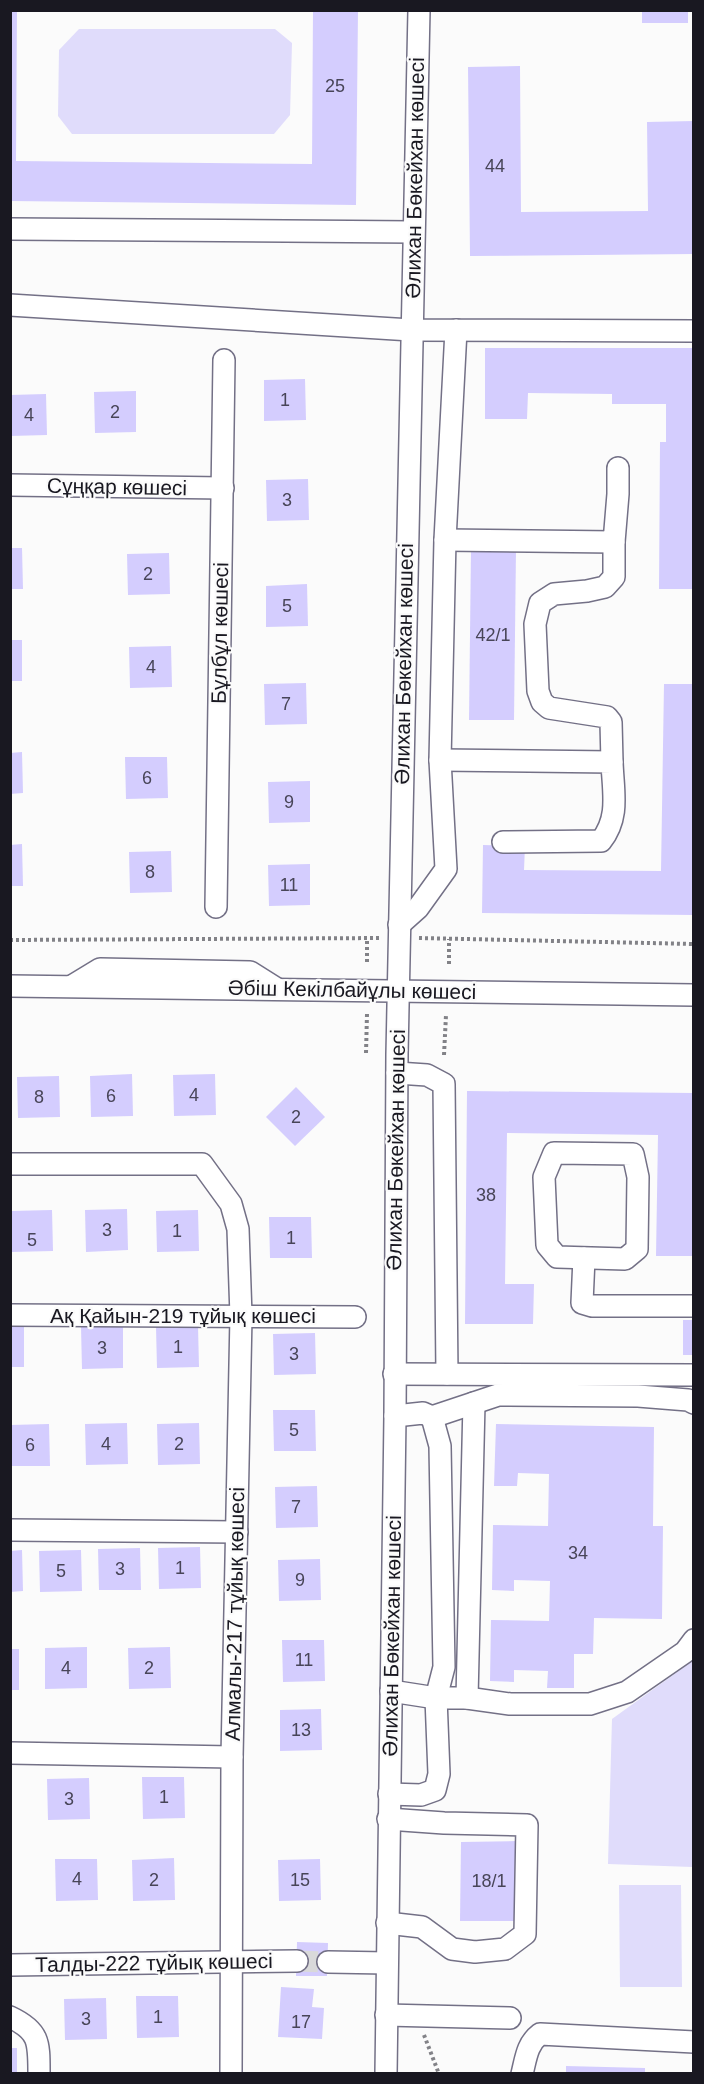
<svg xmlns="http://www.w3.org/2000/svg" width="704" height="2084" viewBox="0 0 704 2084" font-family="Helvetica,sans-serif">
<rect width="100%" height="100%" fill="#fbfbfb"/>
<!-- green -->
<g fill="#e0dcfb">
<path d="M 79,29 L 275,29 L 292,43 L 290,115 L 274,134 L 72,134 L 58,116 L 59,50 Z"/>
<path d="M 691,1662 L 694,1662 L 692,1867 L 608,1864 L 612,1719 Z"/>
<path d="M 619,1885 L 681,1885 L 682,1987 L 620,1987 Z"/>
</g>
<!-- building -->
<g fill="#d4cdfe">
<path d="M 10,10 L 17,10 L 16,161 L 312,164 L 313,10 L 358,10 L 356,205 L 10,201 Z"/>
<rect x="642" y="10" width="46" height="13"/>
<path d="M 520,66 L 521,212 L 648,211 L 647,122 L 694,121 L 694,254 L 470,256 L 468,67 Z"/>
<path d="M 485,348 L 694,348 L 694,589 L 659,589 L 660,442 L 666,442 L 666,404 L 612,404 L 612,394 L 528,393 L 527,419 L 485,419 Z"/>
<path d="M 305,379 L 306,420 L 264,421 L 264,380 Z"/>
<path d="M 136,391 L 136,432 L 95,433 L 94,392 Z"/>
<path d="M 46,394 L 47,435 L 10,436 L 10,395 Z"/>
<path d="M 308,479 L 309,520 L 267,521 L 266,480 Z"/>
<path d="M 10,548 L 22,548 L 23,589 L 10,589 Z"/>
<path d="M 471,549 L 516,549 L 514,720 L 469,720 Z"/>
<path d="M 169,553 L 170,594 L 128,595 L 127,554 Z"/>
<path d="M 307,584 L 308,626 L 266,627 L 266,586 Z"/>
<rect x="10" y="640" width="12" height="41"/>
<path d="M 171,646 L 172,687 L 130,688 L 129,647 Z"/>
<path d="M 306,683 L 307,724 L 265,725 L 264,684 Z"/>
<path d="M 664,684 L 694,684 L 694,915 L 482,913 L 483,845 L 525,846 L 524,870 L 661,871 Z"/>
<path d="M 22,752 L 23,793 L 10,794 L 10,753 Z"/>
<path d="M 125,757 L 167,757 L 168,798 L 126,799 Z"/>
<path d="M 310,781 L 310,822 L 269,823 L 268,782 Z"/>
<path d="M 22,844 L 23,886 L 10,886 L 10,845 Z"/>
<path d="M 171,851 L 172,892 L 130,893 L 129,852 Z"/>
<path d="M 310,864 L 310,905 L 269,906 L 268,865 Z"/>
<path d="M 132,1074 L 133,1116 L 91,1117 L 90,1076 Z"/>
<path d="M 215,1074 L 216,1115 L 174,1116 L 173,1075 Z"/>
<path d="M 59,1076 L 60,1117 L 18,1118 L 17,1077 Z"/>
<path d="M 296,1087 L 325,1117 L 295,1146 L 266,1117 Z"/>
<path d="M 467,1091 L 694,1093 L 694,1256 L 656,1256 L 658,1135 L 507,1133 L 505,1284 L 534,1284 L 533,1324 L 465,1324 Z"/>
<path d="M 127,1209 L 128,1250 L 86,1252 L 85,1210 Z"/>
<path d="M 52,1210 L 53,1251 L 11,1252 L 10,1211 Z"/>
<path d="M 198,1210 L 199,1251 L 157,1252 L 156,1211 Z"/>
<path d="M 269,1217 L 311,1217 L 312,1258 L 270,1258 Z"/>
<rect x="683" y="1320" width="11" height="35"/>
<rect x="10" y="1326" width="14" height="41"/>
<path d="M 198,1326 L 199,1367 L 157,1368 L 156,1327 Z"/>
<path d="M 81,1327 L 123,1327 L 123,1368 L 82,1369 Z"/>
<path d="M 315,1333 L 316,1374 L 274,1375 L 273,1334 Z"/>
<path d="M 273,1410 L 315,1410 L 316,1451 L 274,1451 Z"/>
<path d="M 127,1423 L 128,1464 L 86,1465 L 85,1424 Z"/>
<path d="M 199,1423 L 200,1464 L 158,1465 L 157,1424 Z"/>
<path d="M 49,1424 L 50,1466 L 10,1466 L 10,1425 Z"/>
<path d="M 496,1424 L 654,1427 L 653,1526 L 663,1526 L 662,1619 L 594,1618 L 593,1654 L 574,1654 L 574,1688 L 547,1688 L 548,1671 L 514,1670 L 514,1682 L 490,1681 L 491,1620 L 549,1621 L 550,1581 L 514,1580 L 514,1591 L 492,1590 L 493,1525 L 548,1526 L 549,1474 L 518,1473 L 517,1486 L 494,1486 Z"/>
<path d="M 317,1486 L 318,1527 L 276,1528 L 275,1487 Z"/>
<path d="M 200,1547 L 201,1588 L 159,1589 L 158,1548 Z"/>
<path d="M 140,1548 L 141,1590 L 99,1590 L 98,1549 Z"/>
<path d="M 22,1550 L 23,1591 L 10,1592 L 10,1551 Z"/>
<path d="M 81,1550 L 82,1591 L 40,1592 L 39,1551 Z"/>
<path d="M 320,1559 L 321,1600 L 279,1601 L 278,1560 Z"/>
<path d="M 282,1640 L 324,1640 L 325,1681 L 283,1682 Z"/>
<path d="M 87,1647 L 87,1688 L 45,1689 L 45,1648 Z"/>
<path d="M 170,1647 L 171,1688 L 129,1689 L 128,1648 Z"/>
<rect x="10" y="1649" width="9" height="41"/>
<path d="M 321,1709 L 322,1750 L 280,1751 L 280,1710 Z"/>
<path d="M 142,1777 L 184,1777 L 185,1818 L 143,1819 Z"/>
<path d="M 89,1778 L 90,1819 L 48,1820 L 47,1779 Z"/>
<path d="M 517,1841 L 517,1921 L 460,1921 L 461,1842 Z"/>
<path d="M 174,1858 L 175,1900 L 133,1901 L 132,1860 Z"/>
<path d="M 55,1859 L 97,1859 L 98,1900 L 56,1901 Z"/>
<path d="M 320,1859 L 321,1900 L 279,1901 L 278,1860 Z"/>
<path d="M 297,1942 L 328,1943 L 327,1976 L 296,1976 Z"/>
<path d="M 281,1987 L 314,1989 L 312,2007 L 324,2008 L 322,2039 L 278,2037 Z"/>
<path d="M 136,1996 L 178,1996 L 179,2037 L 137,2038 Z"/>
<path d="M 106,1998 L 107,2039 L 65,2040 L 64,1999 Z"/>
<rect x="10" y="2048" width="7" height="26"/>
<path d="M 566,2066 L 645,2068 L 645,2074 L 566,2074 Z"/>
</g>
<g fill="none" stroke-linecap="round" stroke-linejoin="round">
<!-- minor-tunnel -->
<path stroke="#d9d9da" stroke-width="21" stroke-dasharray="21 10" stroke-linecap="butt" d="M 297,1961 L 328,1962"/>
<defs>
<g id="minor">
<path d="M 10,229 L 413,232"/>
<path d="M 10,305 L 411,330 L 694,331"/>
<path d="M 10,485 L 223,488"/>
<path d="M 445,540 L 614,542 L 618,494 L 618,468"/>
<path d="M 440,760 L 612,762 C 613,792 620,817 601,841 L 503,842"/>
<path d="M 612,762 L 611,722 L 607,717 L 549,708 L 542,702 L 538,691 L 535,624 L 540,603 L 554,594 L 587,591 L 605,587 L 614,577 L 614,542"/>
<path d="M 216,907 L 224,360"/>
<path d="M 399,925 L 418,908 L 446,869 L 440,760 L 445,540 L 456,330"/>
<path d="M 10,986 L 694,995"/>
<path d="M 72,986 L 100,969 L 250,972 L 277,989"/>
<path d="M 397,1073 L 427,1075 L 444,1084 L 447,1374"/>
<path d="M 554,1153 L 633,1154 L 638,1177 L 637,1249 L 625,1259 L 557,1257 L 547,1245 L 544,1177 Z"/>
<path d="M 10,1164 L 202,1164 L 231,1204 L 238,1229 L 241,1316 L 232,1757 L 231,2074"/>
<path d="M 584,1258 L 582,1303 L 592,1306 L 694,1306"/>
<path d="M 10,1315 L 355,1317"/>
<path d="M 394,1374 L 694,1375"/>
<path d="M 395,1416 L 423,1413 L 432,1417 L 498,1395 L 638,1396 L 688,1400 L 694,1403"/>
<path d="M 10,1530 L 237,1532"/>
<path d="M 391,1691 L 436,1698 L 467,1698 L 510,1704 L 590,1704 L 627,1692 L 685,1652 L 694,1640"/>
<path d="M 467,1698 L 474,1403"/>
<path d="M 10,1753 L 232,1757"/>
<path d="M 389,1794 L 421,1795 L 435,1790 L 439,1774 L 436,1698 L 444,1667 L 440,1446 L 432,1417"/>
<path d="M 387,1923 L 422,1927 L 452,1949 L 475,1952 L 505,1949 L 525,1934 L 527,1825 L 444,1823 L 388,1819"/>
<path d="M 328,1962 L 387,1963"/>
<path d="M 10,1965 L 297,1961"/>
<path d="M 386,2015 L 510,2018"/>
<path d="M 10,2017 C 40,2031 39,2043 39,2074"/>
<path d="M 386,2074 L 395,1416 L 397,1054 L 419,10"/>
<path d="M 522,2074 C 526,2058 527,2044 540,2034 L 694,2042"/>
</g>
</defs>
<!-- minor casing -->
<use href="#minor" stroke="#737086" stroke-width="24"/>
<!-- path -->
<g stroke="#828287" stroke-width="4" stroke-dasharray="3 3" stroke-linecap="butt">
<path d="M 419,938 L 694,944"/>
<path d="M 10,940 L 382,938"/>
<path d="M 367,962 L 367,938"/>
<path d="M 449,964 L 449,939"/>
<path d="M 366,1053 L 367,1014"/>
<path d="M 444,1055 L 446,1015"/>
<path d="M 424,2035 L 439,2074"/>
</g>
<!-- minor -->
<use href="#minor" stroke="#fff" stroke-width="21"/>
</g>
<g text-anchor="middle" stroke-width="4.5" stroke-linejoin="round" paint-order="stroke">
<!-- number labels -->
<g font-size="18" fill="#484558">
<text x="335" y="92">25</text>
<text x="495" y="172">44</text>
<text x="285" y="406">1</text>
<text x="115" y="418">2</text>
<text x="29" y="421">4</text>
<text x="287" y="506">3</text>
<text x="148" y="580">2</text>
<text x="287" y="612">5</text>
<text x="493" y="641">42/1</text>
<text x="151" y="673">4</text>
<text x="286" y="710">7</text>
<text x="147" y="784">6</text>
<text x="289" y="808">9</text>
<text x="150" y="878">8</text>
<text x="289" y="891">11</text>
<text x="194" y="1101">4</text>
<text x="111" y="1102">6</text>
<text x="39" y="1103">8</text>
<text x="296" y="1123">2</text>
<text x="486" y="1201">38</text>
<text x="107" y="1236">3</text>
<text x="177" y="1237">1</text>
<text x="291" y="1244">1</text>
<text x="32" y="1246">5</text>
<text x="178" y="1353">1</text>
<text x="102" y="1354">3</text>
<text x="294" y="1360">3</text>
<text x="294" y="1436">5</text>
<text x="106" y="1450">4</text>
<text x="179" y="1450">2</text>
<text x="30" y="1451">6</text>
<text x="296" y="1513">7</text>
<text x="578" y="1559">34</text>
<text x="180" y="1574">1</text>
<text x="120" y="1575">3</text>
<text x="61" y="1577">5</text>
<text x="300" y="1586">9</text>
<text x="304" y="1666">11</text>
<text x="66" y="1674">4</text>
<text x="149" y="1674">2</text>
<text x="301" y="1736">13</text>
<text x="164" y="1803">1</text>
<text x="69" y="1805">3</text>
<text x="77" y="1885">4</text>
<text x="154" y="1886">2</text>
<text x="300" y="1886">15</text>
<text x="489" y="1887">18/1</text>
<text x="158" y="2023">1</text>
<text x="86" y="2025">3</text>
<text x="301" y="2028">17</text>
</g>
<!-- street labels -->
<g font-size="21" fill="#191821" stroke="#fbfbfb">
<text transform="translate(415 178) rotate(-89)" y="7">Әлихан Бөкейхан көшесі</text>
<text transform="translate(117 487) rotate(1)" y="7">Сұңқар көшесі</text>
<text transform="translate(220 633) rotate(-89)" y="7">Бұлбұл көшесі</text>
<text transform="translate(404 664) rotate(-89)" y="7">Әлихан Бөкейхан көшесі</text>
<text transform="translate(352 990) rotate(1)" y="7">Әбіш Кекілбайұлы көшесі</text>
<text transform="translate(396 1150) rotate(-89)" y="7">Әлихан Бөкейхан көшесі</text>
<text x="183" y="1323">Ақ Қайын-219 тұйық көшесі</text>
<text transform="translate(235 1614) rotate(-89)" y="7">Алмалы-217 тұйық көшесі</text>
<text transform="translate(392 1636) rotate(-89)" y="7">Әлихан Бөкейхан көшесі</text>
<text transform="translate(154 1963) rotate(-1)" y="7">Талды-222 тұйық көшесі</text>
</g>
</g>
<!-- border -->
<rect width="704" height="2084" fill="none" stroke="#191821" stroke-width="24"/>
</svg>
